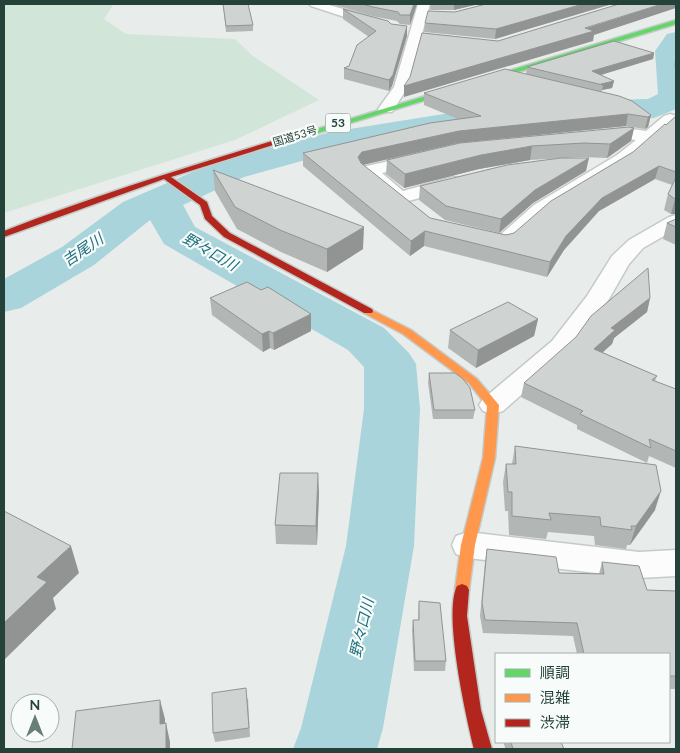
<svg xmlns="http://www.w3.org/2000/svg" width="680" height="753" viewBox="0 0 680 753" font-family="Lato,'Noto Sans JP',sans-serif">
<rect width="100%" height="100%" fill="#e8edeb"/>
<!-- green -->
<path fill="#d1e6d8" d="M 4,4 L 109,4 L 113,5 L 104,19 L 126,34 L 235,39 L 253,56 L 319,100 L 235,140 L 4,213 Z"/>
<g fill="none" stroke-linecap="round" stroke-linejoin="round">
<!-- river -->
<g fill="#a9d4db" fill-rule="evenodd">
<path d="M 676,32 L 676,109 L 654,118 L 569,121 L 558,118 L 553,111 L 558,104 L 569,101 L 648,99 L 658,94 L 655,51 L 667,34 Z"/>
<path d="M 475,109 L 487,112 L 491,119 L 487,126 L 334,152 L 244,177 L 183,205 L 195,227 L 384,328 L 409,353 L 416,364 L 420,409 L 414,546 L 383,728 L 377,749 L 293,749 L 301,728 L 346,546 L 364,409 L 364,367 L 348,350 L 164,244 L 150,220 L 94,265 L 21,308 L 4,312 L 4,279 L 62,247 L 123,202 L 218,161 L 331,132 Z"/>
</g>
<defs>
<g id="street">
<path d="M 309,4 L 326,4 L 380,20 L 382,23 L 380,26 L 372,26 L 311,6 Z"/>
<path d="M 418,4 L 430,4 L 422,34 L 457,38 L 464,42 L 457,46 L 420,41 L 408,87 L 392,112 L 380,112 L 378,109 L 394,87 Z"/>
<path d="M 670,114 L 676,116 L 676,122 L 629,163 L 548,213 L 511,246 C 499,249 487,244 475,241 L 472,237 L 475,233 L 482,231 L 500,235 L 534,205 L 617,155 L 636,140 C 621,137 605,143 591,140 L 589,136 L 591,132 L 626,128 L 646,131 L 664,116 Z"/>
<path d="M 422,154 L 428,155 L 431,159 L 428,163 L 382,173 L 403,191 L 453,177 L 460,179 L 462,183 L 460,187 L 401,203 L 387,196 L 359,171 L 362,167 Z"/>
<path d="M 676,215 L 676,229 L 643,248 L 629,264 L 609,299 L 578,339 L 572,350 L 503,411 L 493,414 L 483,411 L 479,405 L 483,399 L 552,341 L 587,296 L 612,256 L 629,240 L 669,217 Z"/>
<path d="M 468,532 L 639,552 L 676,550 L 676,576 L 639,578 L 468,558 L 456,554 L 452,545 L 456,536 Z"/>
</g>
<path id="fast" d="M 676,20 L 676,24 L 311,135 L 304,133 Z"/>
<path id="slow" d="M 368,308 L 411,330 L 477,379 L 499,405 L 495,458 L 475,545 L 469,590 L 467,594 L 462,596 L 457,594 L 455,590 L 461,545 L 483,458 L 487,406 L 469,383 L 403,334 L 364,313 L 363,311 L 364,309 Z"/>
<g id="jam">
<path d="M 305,131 L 312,133 L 171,177 L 207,202 L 212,216 L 230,233 L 372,309 L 373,311 L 372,313 L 364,313 L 224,237 L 205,219 L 200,205 L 164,179 L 4,237 L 4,231 C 103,192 203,162 305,131 Z"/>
<path d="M 462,584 L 467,586 L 469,590 L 467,616 L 481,710 L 492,749 L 474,749 C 466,717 443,613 457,586 Z"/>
</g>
</defs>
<!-- street casing -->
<use href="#street" stroke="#c5cac8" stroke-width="3"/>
<!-- fast casing -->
<use href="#fast" stroke="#c3cbc8" stroke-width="3"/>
<!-- slow casing -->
<use href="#slow" stroke="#c3cbc8" stroke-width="3"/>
<!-- jam casing -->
<use href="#jam" stroke="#c3cbc8" stroke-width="3"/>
<!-- street -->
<use href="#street" fill="#fcfcfc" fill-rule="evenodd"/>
<!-- fast -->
<use href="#fast" fill="#63d668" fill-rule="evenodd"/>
<!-- slow -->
<use href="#slow" fill="#ff974d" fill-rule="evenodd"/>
<!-- jam -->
<use href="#jam" fill="#b3261e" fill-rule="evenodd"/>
</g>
<!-- wall -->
<g fill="#b2b6b5">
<path d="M 223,4 L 253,25 L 253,31 L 226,32 Z"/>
<path d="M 332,4 L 417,4 L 410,25 L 400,24 L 397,21 L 372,16 Z"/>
<path d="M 431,4 L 479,4 L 454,10 L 430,10 Z"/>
<path d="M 486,4 L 612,4 L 495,39 L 424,32 L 425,23 L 455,12 Z"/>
<path d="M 343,9 L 391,24 L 407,36 L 392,86 L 389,91 L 344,79 L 344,68 L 349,66 L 369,37 L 343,19 Z"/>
<path d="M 654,53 L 653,59 L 600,75 L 614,81 L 612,88 L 602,90 L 602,92 L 526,74 L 527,67 Z"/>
<path d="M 676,55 L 676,72 L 674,65 Z"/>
<path d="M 424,93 L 651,115 L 648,127 L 645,129 L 626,126 L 458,143 L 363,165 L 430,218 L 506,235 L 514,233 L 633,152 L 666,125 L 676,116 L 676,214 L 671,214 L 664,210 L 668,194 L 672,185 L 655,179 L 599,211 L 564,250 L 547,277 L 424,246 L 410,256 L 303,166 L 303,153 L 458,119 L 424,105 Z"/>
<path d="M 634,128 L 631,141 L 607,158 L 582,157 L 530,160 L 479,169 L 404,188 L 386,174 L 387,160 Z"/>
<path d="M 213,170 L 363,249 L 327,272 L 281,252 L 237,229 L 215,191 Z"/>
<path d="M 586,171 L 533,203 L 499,233 L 445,220 L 419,200 L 420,186 Z"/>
<path d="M 676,219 L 676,245 L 663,239 L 667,223 Z"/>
<path d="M 261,290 L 311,314 L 311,331 L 274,350 L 270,348 L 263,352 L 212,315 L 210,298 Z"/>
<path d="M 650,298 L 647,312 L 614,338 L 612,344 L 602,352 L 657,376 L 655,381 L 676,389 L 676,468 L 649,456 L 647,463 L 577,429 L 577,425 L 521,397 L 524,383 Z"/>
<path d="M 538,319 L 534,336 L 476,368 L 448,348 L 450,330 Z"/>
<path d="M 429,373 L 475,410 L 473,419 L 433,419 L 428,383 Z"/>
<path d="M 515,446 L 655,510 L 630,545 L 627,545 L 626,549 L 595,545 L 594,536 L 548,532 L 546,539 L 509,535 L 508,511 L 505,511 L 503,482 L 506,464 L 512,464 Z"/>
<path d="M 319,492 L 317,545 L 276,544 L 275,525 Z"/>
<path d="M 487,549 L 559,573 L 599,574 L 602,562 L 647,590 L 676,591 L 676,689 L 669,689 L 669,654 L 577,654 L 573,636 L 483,633 L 480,616 L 485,562 Z"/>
<path d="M 419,601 L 446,661 L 445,671 L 414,671 L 412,630 L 413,620 L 418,620 Z"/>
<path d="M 248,698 L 250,737 L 215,742 L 213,733 Z"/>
<path d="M 503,742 L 561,742 L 564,749 L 505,749 L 505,747 Z"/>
</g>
<!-- shaded-wall -->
<g fill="#919493">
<path d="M 255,4 L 271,4 L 255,5 Z"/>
<path d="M 414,4 L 417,4 L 410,25 L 410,15 Z"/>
<path d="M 454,4 L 479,4 L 454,10 Z"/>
<path d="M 583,4 L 612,4 L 495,39 L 496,29 Z"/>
<path d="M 662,4 L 676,4 L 676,8 L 594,35 L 593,41 L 404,97 L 404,86 Z"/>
<path d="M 407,26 L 407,36 L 392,86 L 389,91 L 389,80 Z"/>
<path d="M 654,53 L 653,59 L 591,78 L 592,71 Z"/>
<path d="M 614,81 L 612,88 L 602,90 L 603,85 L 601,84 Z"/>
<path d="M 628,114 L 626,126 L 458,143 L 362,165 L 358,157 L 362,152 L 459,131 Z"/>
<path d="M 651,115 L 648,127 L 645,129 L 648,117 Z"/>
<path d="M 634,128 L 631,141 L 607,158 L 610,144 Z"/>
<path d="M 532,146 L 530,160 L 479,169 L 404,188 L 405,174 L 481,155 Z"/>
<path d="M 589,158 L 586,171 L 533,203 L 499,233 L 501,219 L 535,190 Z"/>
<path d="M 659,166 L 655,179 L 599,211 L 564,250 L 547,277 L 550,262 L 566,236 L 602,198 Z"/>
<path d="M 675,199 L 676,199 L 676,214 L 671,214 Z"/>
<path d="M 364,227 L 363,249 L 327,272 L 327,249 Z"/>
<path d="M 425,231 L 424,246 L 410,256 L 411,241 Z"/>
<path d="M 650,298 L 647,312 L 614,338 L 612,344 L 591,363 L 594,349 L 611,328 Z"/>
<path d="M 311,314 L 311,331 L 274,350 L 273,333 Z"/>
<path d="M 538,319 L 534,336 L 476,368 L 478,350 Z"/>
<path d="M 269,331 L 270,348 L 263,352 L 262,334 Z"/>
<path d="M 318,473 L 319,492 L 317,545 L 316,526 Z"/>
<path d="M 661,491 L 655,510 L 630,545 L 636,526 Z"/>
<path d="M 71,546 L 79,573 L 53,598 L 56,609 L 4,660 L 4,623 L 37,577 Z"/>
<path d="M 160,700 L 165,719 L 165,742 L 160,724 Z"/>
<path d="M 166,723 L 170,742 L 170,749 L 166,749 Z"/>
</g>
<!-- building -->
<g fill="#cfd4d2" stroke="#919493">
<path d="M 223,4 L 248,4 L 253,25 L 226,26 Z"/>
<path d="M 362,4 L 414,4 L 410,15 L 400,15 L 398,12 L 373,7 Z"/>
<path d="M 486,4 L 583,4 L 496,29 L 425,23 L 428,11 L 455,12 Z"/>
<path d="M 619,4 L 662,4 L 585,28 L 594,31 L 404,86 L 410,77 L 422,33 L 498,41 Z"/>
<path d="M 343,9 L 388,21 L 391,24 L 407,26 L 393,75 L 389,80 L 344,68 L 349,66 L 357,45 L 376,31 Z"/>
<path d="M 614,41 L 654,53 L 592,71 L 614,81 L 601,84 L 603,85 L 527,67 Z"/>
<path d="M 505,69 L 619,96 L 632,101 L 651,115 L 648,117 L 628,114 L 459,131 L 362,152 L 358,157 L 361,163 L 430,218 L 506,235 L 514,233 L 551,201 L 633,152 L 665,124 L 666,125 L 676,116 L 676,172 L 659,166 L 602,198 L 566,236 L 550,262 L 425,231 L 411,241 L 303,153 L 430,123 L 481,116 L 424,93 Z"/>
<path d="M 629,127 L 634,128 L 610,144 L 584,143 L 532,146 L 481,155 L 405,174 L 387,160 L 460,143 Z"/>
<path d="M 561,158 L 589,158 L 535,190 L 501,219 L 446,206 L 420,186 L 507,165 Z"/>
<path d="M 213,170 L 364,227 L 327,249 L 280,230 L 235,207 Z"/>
<path d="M 676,177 L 676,199 L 675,199 L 668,194 Z"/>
<path d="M 676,219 L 676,227 L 667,223 Z"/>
<path d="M 648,268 L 650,298 L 611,328 L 615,330 L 594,349 L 657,376 L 652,380 L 676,389 L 676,451 L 649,439 L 651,448 L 580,414 L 583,411 L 524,383 L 576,337 L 591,316 Z"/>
<path d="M 247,282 L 261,290 L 268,287 L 311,314 L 273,333 L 269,331 L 262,334 L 210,298 Z"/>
<path d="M 508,302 L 538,319 L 478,350 L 450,330 Z"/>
<path d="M 429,373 L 455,373 L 463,379 L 470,388 L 475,410 L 434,410 Z"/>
<path d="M 515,446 L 656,465 L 661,491 L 636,526 L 631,526 L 632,530 L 601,526 L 600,517 L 549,513 L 551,520 L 512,516 L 512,492 L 508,492 L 506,464 L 516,464 Z"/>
<path d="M 280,473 L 318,473 L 316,526 L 275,525 Z"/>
<path d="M 4,511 L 71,546 L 37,577 L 47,582 L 4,623 Z"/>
<path d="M 487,549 L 556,557 L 559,573 L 604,574 L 602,562 L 639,566 L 647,590 L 676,591 L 676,676 L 669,676 L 669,654 L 584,654 L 577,623 L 485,620 L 482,603 Z"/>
<path d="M 419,601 L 440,603 L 446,661 L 415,661 L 413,620 L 419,620 Z"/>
<path d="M 246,688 L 249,728 L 213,733 L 212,693 Z"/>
<path d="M 160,700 L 160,724 L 166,723 L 166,749 L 72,749 L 76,711 Z"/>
<path d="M 511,742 L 561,742 L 564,749 L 513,749 Z"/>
</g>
<g text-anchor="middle" stroke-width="4.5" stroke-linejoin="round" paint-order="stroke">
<!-- far-street labels -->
<g font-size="11" fill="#24423a" stroke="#f7fbf9">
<text transform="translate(295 136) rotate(-17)" y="4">国道53号</text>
</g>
<!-- shield labels -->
<rect fill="#f7fbf9" stroke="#637a73" stroke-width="1" x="325.5" y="113.5" width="25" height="19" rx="4"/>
<g font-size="12" font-weight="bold" fill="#24423a">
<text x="338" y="127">53</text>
</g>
<!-- water labels -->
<g font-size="15" font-style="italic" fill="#1c6f80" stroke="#f7fbf9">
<text transform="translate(83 250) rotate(-34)" y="5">吉尾川</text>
<text transform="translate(210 252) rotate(30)" y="5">野々口川</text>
<text transform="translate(362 628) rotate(-77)" y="5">野々口川</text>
</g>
</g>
<!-- border -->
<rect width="680" height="753" fill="none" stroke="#24423a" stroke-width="10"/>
<!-- legend -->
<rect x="495" y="653" width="175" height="90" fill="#f7fbf9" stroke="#a3b1ad"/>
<rect x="505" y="669" width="25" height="8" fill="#63d668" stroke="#a3b1ad"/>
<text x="540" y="678" font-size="15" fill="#24423a">順調</text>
<rect x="505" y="694" width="25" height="8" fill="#ff974d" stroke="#a3b1ad"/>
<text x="540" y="703" font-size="15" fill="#24423a">混雑</text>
<rect x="505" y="719" width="25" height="8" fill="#b3261e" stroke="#a3b1ad"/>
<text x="540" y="728" font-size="15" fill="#24423a">渋滞</text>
<!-- north arrow -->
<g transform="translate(35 718)"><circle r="24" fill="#f7fbf9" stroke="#a3b1ad"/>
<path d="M0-4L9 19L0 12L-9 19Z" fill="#697e78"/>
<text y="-8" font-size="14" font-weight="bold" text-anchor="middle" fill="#24423a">N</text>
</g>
</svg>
